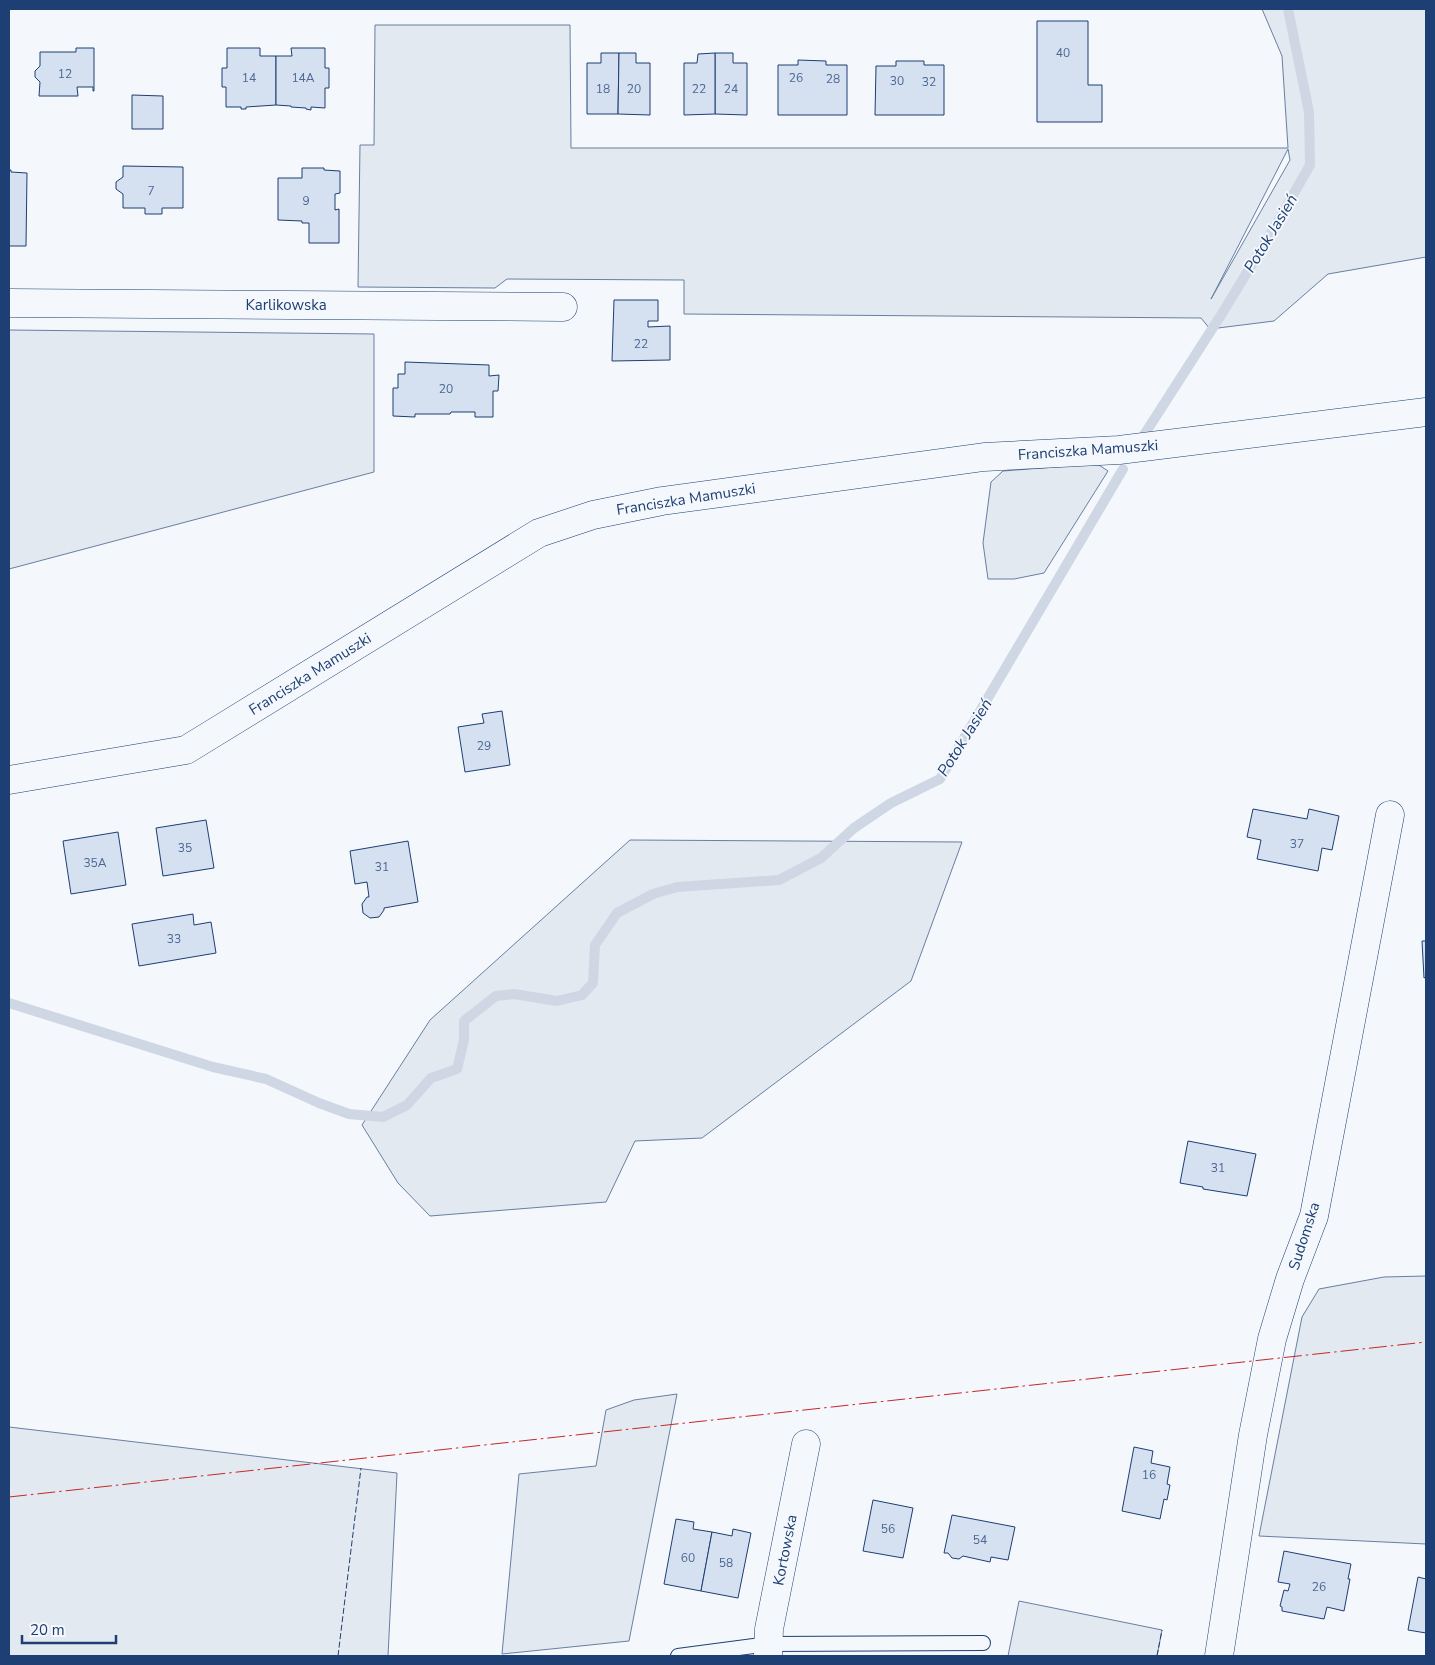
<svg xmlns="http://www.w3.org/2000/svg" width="1435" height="1665" viewBox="0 0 1435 1665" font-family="'Nunito Sans',sans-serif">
<rect width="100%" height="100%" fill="#f4f7fb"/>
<!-- green -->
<g fill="#e3e9f0" stroke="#687fa3" fill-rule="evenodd">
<path d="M 1262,9 L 1426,9 L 1426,257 L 1328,274 L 1274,321 L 1210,329 L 1201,318 L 684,314 L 684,280 L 507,279 L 495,288 L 358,287 L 360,145 L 374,145 L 375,25 L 570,25 L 571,148 L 1288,148 L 1282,56 ZM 1288,149 L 1290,160 L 1211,299 Z"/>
<path d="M 9,330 L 374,334 L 374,472 L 9,569 Z"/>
<path d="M 1081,465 L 1099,465 L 1108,471 L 1044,573 L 1014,579 L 988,579 L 983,543 L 991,482 L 1003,471 Z"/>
<path d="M 630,840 L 962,842 L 911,981 L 702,1138 L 635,1141 L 606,1202 L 430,1216 L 398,1183 L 362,1125 L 430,1020 Z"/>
<path d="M 1426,1276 L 1426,1544 L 1259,1536 L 1302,1317 L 1319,1289 L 1384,1277 Z"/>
<path d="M 677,1394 L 629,1641 L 502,1654 L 519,1474 L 596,1466 L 606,1410 L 634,1400 Z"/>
<path d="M 9,1427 L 397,1473 L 388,1656 L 9,1656 Z"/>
<path d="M 1019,1601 L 1162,1630 L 1157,1656 L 1008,1656 Z"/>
</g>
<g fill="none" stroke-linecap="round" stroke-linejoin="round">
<!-- stream -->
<g stroke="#cfd7e4" stroke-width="10">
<path d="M 1144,435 L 1223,312 L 1277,223 L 1310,165 L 1309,112 L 1288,9"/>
<path d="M 9,1003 L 213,1067 L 266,1079 L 319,1103 L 349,1114 L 383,1117 L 407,1105 L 431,1078 L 457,1069 L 464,1040 L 464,1021 L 496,996 L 514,994 L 557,1001 L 582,995 L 593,983 L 595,945 L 617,913 L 653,894 L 677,887 L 779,880 L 821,858 L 854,828 L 891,803 L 940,779 L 1123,469"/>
</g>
</g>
<!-- building -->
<g fill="#d5e0f0" stroke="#1d3f73">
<path d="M 1037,21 L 1088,21 L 1088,85 L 1102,85 L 1102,122 L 1037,122 Z"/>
<path d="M 76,48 L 94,48 L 94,91 L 93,91 L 93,87 L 77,87 L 78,96 L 39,96 L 40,82 L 35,77 L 35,71 L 40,66 L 40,52 L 76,52 Z"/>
<path d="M 227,48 L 260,48 L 260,56 L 276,56 L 276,105 L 246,107 L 246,109 L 241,109 L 241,107 L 226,107 L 226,87 L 222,87 L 222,68 L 227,68 Z"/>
<path d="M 291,48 L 325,48 L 325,68 L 329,68 L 329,88 L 325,88 L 325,108 L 311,107 L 311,110 L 306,109 L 306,108 L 291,107 L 291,106 L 276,105 L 276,56 L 292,56 Z"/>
<path d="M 601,53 L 619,53 L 618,114 L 587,114 L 587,63 L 601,63 Z"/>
<path d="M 619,53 L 636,53 L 636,63 L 650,63 L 650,115 L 618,114 Z"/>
<path d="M 715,53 L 733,53 L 733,63 L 747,63 L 747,115 L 715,114 Z"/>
<path d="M 715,53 L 715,114 L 684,115 L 684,63 L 697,63 L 698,54 Z"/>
<path d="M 798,60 L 826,61 L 826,65 L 847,65 L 847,115 L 778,115 L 778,65 L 798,65 Z"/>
<path d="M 896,61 L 924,61 L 924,65 L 944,65 L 944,115 L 875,115 L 876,66 L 896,66 Z"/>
<path d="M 132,95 L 163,96 L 163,129 L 132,129 Z"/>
<path d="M 123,166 L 183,167 L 183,208 L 162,208 L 162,214 L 145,214 L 145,208 L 123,208 L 123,194 L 116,189 L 116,182 L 123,177 Z"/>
<path d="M 302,168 L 324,168 L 324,170 L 340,171 L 340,193 L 335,194 L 335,210 L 339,209 L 339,243 L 309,243 L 309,223 L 302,223 L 302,221 L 278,220 L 278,178 L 302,178 Z"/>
<path d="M 9,170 L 11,170 L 11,172 L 27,173 L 26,246 L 9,246 Z"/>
<path d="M 614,300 L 658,300 L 658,321 L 648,321 L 648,327 L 670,326 L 670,360 L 612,361 Z"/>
<path d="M 405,362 L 489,365 L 489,376 L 499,375 L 498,391 L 493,391 L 493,417 L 475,417 L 475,412 L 451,412 L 450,414 L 415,414 L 415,417 L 393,416 L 393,388 L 398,388 L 398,374 L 405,374 Z"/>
<path d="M 502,711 L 510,765 L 465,772 L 458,727 L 484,723 L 482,714 Z"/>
<path d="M 1253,809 L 1307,819 L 1309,809 L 1339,816 L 1332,850 L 1322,848 L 1318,871 L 1257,859 L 1261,840 L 1247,837 Z"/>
<path d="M 206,820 L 214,868 L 163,876 L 156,828 Z"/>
<path d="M 118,832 L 126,885 L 71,894 L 63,841 Z"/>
<path d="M 408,841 L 418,902 L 384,908 L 384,910 L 379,917 L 370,918 L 363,913 L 362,904 L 367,897 L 369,897 L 367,882 L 355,884 L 350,851 Z"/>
<path d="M 193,914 L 194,925 L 211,922 L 216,953 L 139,966 L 132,924 Z"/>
<path d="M 1422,941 L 1426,941 L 1426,977 L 1424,978 Z"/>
<path d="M 1188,1141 L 1256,1154 L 1247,1196 L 1203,1189 L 1203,1187 L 1180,1183 Z"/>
<path d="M 1134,1447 L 1153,1451 L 1151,1463 L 1170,1467 L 1167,1484 L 1170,1485 L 1167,1500 L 1164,1499 L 1160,1519 L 1122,1511 Z"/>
<path d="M 873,1500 L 913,1508 L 903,1558 L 863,1551 Z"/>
<path d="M 952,1515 L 1015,1527 L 1008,1560 L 991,1557 L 990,1562 L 963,1556 L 959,1559 L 952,1558 L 948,1553 L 944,1553 Z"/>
<path d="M 676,1519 L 694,1522 L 693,1529 L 712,1532 L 701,1591 L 664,1584 Z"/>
<path d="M 733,1529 L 751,1533 L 738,1598 L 701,1591 L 712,1532 L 732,1536 Z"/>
<path d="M 1284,1551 L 1351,1564 L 1348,1579 L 1350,1579 L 1344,1611 L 1327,1607 L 1324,1619 L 1282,1611 L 1282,1607 L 1280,1606 L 1284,1590 L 1288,1591 L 1290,1584 L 1278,1582 Z"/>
<path d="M 1418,1577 L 1426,1579 L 1426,1633 L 1408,1630 Z"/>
</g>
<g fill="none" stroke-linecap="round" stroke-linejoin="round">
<defs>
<path id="lane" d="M 678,1656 L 769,1644 L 983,1643"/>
<g id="street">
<path d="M 9,303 L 563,307"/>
<path d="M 9,780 L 186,750 L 539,533 L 593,515 L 662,501 L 984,457 L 1119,450 L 1426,412"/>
<path d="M 768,1656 L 769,1629 L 806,1444"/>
<path d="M 1219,1656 L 1253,1435 L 1272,1339 L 1290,1279 L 1314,1216 L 1390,815"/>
</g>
</defs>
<!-- lane casing -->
<use href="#lane" stroke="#1d3f73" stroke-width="16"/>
<!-- street casing -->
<use href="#street" stroke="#1d3f73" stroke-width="29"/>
<!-- lane -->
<use href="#lane" stroke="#f4f7fb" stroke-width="14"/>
<!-- street -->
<use href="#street" stroke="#f4f7fb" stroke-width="28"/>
<!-- fence -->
<g stroke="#1d3f73" stroke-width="1" stroke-dasharray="6 2.5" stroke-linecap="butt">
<path d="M 338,1656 L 361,1468"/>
<path d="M 1157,1656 L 1162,1630"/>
</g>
<!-- power -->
<path stroke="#c62828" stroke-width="1" stroke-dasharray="18 4 2.5 4" stroke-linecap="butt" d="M 9,1497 L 1426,1342"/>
</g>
<g text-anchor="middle" stroke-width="4" stroke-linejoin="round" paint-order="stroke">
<!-- number labels -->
<g font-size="12" fill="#4b6792">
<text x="1063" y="57">40</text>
<text x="65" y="78">12</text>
<text x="249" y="82">14</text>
<text x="303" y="82">14A</text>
<text x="796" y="82">26</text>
<text x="833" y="83">28</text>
<text x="897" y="85">30</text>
<text x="929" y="86">32</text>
<text x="603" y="93">18</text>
<text x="634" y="93">20</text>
<text x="699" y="93">22</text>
<text x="731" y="93">24</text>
<text x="151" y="195">7</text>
<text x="306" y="205">9</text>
<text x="641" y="348">22</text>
<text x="446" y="393">20</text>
<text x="484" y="750">29</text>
<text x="1297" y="848">37</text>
<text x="185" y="852">35</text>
<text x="95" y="867">35A</text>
<text x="382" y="871">31</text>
<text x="174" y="943">33</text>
<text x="1218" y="1172">31</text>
<text x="1149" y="1479">16</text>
<text x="888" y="1533">56</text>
<text x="980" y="1544">54</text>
<text x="688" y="1562">60</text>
<text x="726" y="1567">58</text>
<text x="1319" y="1591">26</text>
</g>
<!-- street labels -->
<g font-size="15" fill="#1d3f73" stroke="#f4f7fb">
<text x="286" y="310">Karlikowska</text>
<text transform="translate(1088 450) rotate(-4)" y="5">Franciszka Mamuszki</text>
<text transform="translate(686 499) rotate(-9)" y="5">Franciszka Mamuszki</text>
<text transform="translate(310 674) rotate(-32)" y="5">Franciszka Mamuszki</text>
<text transform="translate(1304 1236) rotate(-72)" y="5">Sudomska</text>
<text transform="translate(785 1550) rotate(-79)" y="5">Kortowska</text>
</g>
<!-- water labels -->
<g font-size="16" font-style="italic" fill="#1d3f73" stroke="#f4f7fb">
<text transform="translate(1270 233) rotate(-59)" y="6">Potok Jasień</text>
<text transform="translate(964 737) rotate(-58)" y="6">Potok Jasień</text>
</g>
</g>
<!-- border -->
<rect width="1435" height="1665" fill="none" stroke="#1d3f73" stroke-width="20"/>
<!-- scale -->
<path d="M22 1635v8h94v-8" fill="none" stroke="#1d3f73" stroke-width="2.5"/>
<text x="30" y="1635" font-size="15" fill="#1d3f73" stroke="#f4f7fb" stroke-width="4" paint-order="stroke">20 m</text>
</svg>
